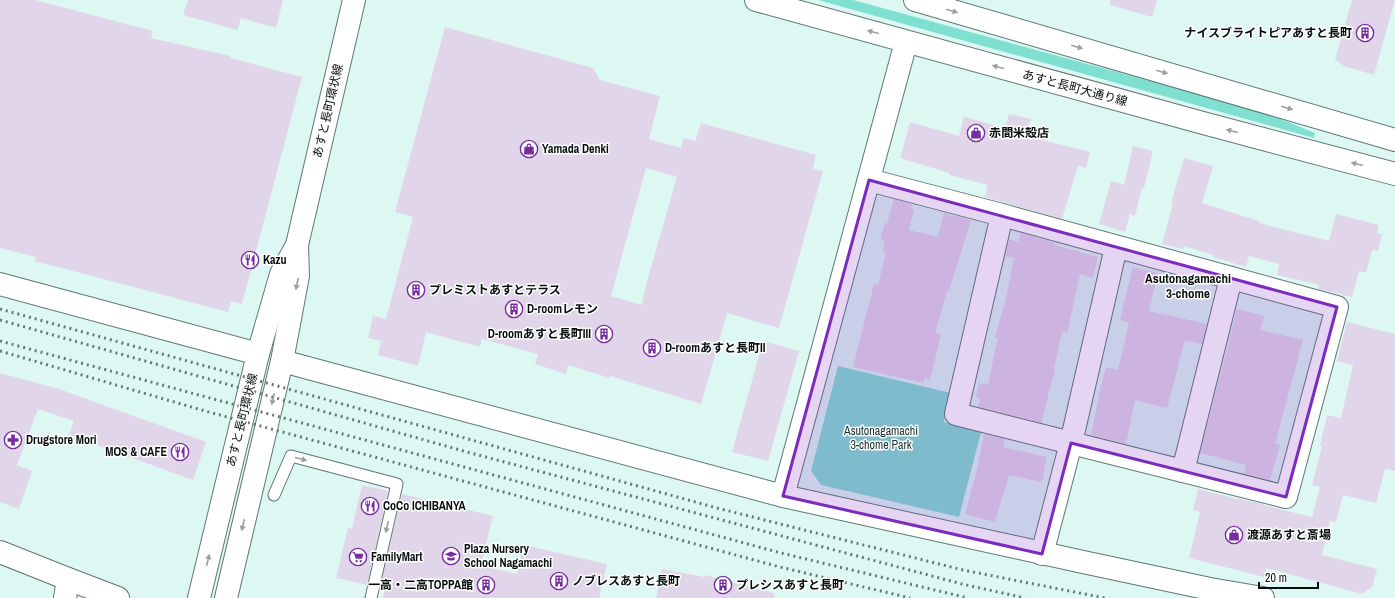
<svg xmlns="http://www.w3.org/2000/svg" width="1395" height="598" viewBox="0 0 1395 598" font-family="'Archivo Narrow','Noto Sans JP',sans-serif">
<rect width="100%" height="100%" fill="#ddf8f3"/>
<!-- green -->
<g fill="#7fe0d1">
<path d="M 818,0 L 853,0 L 1264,112 L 1315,133 L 1314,138 Z"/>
<path d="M 838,366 L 951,393 L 944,422 L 981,432 L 959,517 L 821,485 L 811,471 Z"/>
</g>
<!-- building -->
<g fill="#e1d5e9" fill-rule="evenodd">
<path d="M 0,0 L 35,0 L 153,31 L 151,38 L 230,56 L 230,58 L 302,77 L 242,304 L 231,301 L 228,312 L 35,261 L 36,257 L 0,248 Z"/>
<path d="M 188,0 L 283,0 L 276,28 L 241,18 L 237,30 L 183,15 Z"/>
<path d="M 1110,0 L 1157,0 L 1152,17 L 1110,5 Z"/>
<path d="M 1352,0 L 1395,0 L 1374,75 L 1344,66 L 1335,59 Z"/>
<path d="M 445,27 L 593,68 L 600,80 L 660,96 L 649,139 L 681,148 L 684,138 L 695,141 L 701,123 L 816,155 L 813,169 L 823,171 L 779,328 L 727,313 L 701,404 L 610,376 L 610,378 L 568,365 L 566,374 L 535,364 L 538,354 L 482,339 L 480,347 L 426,332 L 418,366 L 378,355 L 381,341 L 368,338 L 373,316 L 386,319 L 413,217 L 395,212 ZM 646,168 L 677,177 L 646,285 L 642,305 L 611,296 Z"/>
<path d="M 1009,114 L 1031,119 L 1026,136 L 1090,152 L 1086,168 L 1078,166 L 1062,219 L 985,197 L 988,185 L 949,175 L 949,173 L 900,158 L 910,122 L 959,136 L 964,117 L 1005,128 Z"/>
<path d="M 1133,146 L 1153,151 L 1144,188 L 1142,188 L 1135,216 L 1130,214 L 1125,232 L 1099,224 L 1111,181 L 1124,185 Z"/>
<path d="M 1184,158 L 1213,166 L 1202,203 L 1259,221 L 1259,223 L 1329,241 L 1336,214 L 1379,225 L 1377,233 L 1382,234 L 1378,251 L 1372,250 L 1366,273 L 1359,271 L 1352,297 L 1318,289 L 1319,285 L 1277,275 L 1279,264 L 1249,256 L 1246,267 L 1213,257 L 1213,255 L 1184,246 L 1183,249 L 1162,244 L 1173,203 L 1171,203 Z"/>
<path d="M 894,199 L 912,204 L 911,209 L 914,210 L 909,230 L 938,237 L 944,213 L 971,220 L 949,291 L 947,291 L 935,333 L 941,334 L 930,380 L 925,378 L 924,383 L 853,367 L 874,284 L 878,285 L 886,253 L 883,252 L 885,244 L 883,244 L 884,240 L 880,239 L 885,223 L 887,224 Z"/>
<path d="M 1021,233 L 1055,243 L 1055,245 L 1098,257 L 1093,278 L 1080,274 L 1067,333 L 1062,332 L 1054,369 L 1055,369 L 1041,423 L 978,407 L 980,398 L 976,397 L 979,383 L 988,385 L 995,351 L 998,338 L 995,338 L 1007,294 L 1014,258 L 1005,256 L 1009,239 L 1018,242 Z"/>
<path d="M 1133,267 L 1158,273 L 1149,311 L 1207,324 L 1202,344 L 1185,340 L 1167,408 L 1135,400 L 1126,444 L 1091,435 L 1099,397 L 1098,397 L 1106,367 L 1118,370 L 1129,323 L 1120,320 Z"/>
<path d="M 1237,309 L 1264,316 L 1260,330 L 1303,340 L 1275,444 L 1280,445 L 1270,480 L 1244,474 L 1246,465 L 1200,453 Z"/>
<path d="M 1347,322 L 1395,334 L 1395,471 L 1385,469 L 1376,503 L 1343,495 L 1336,522 L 1330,521 L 1322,555 L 1377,569 L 1372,587 L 1362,594 L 1266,568 L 1264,577 L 1189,558 L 1200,512 L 1193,510 L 1198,489 L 1237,499 L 1237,498 L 1263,504 L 1263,505 L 1312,517 L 1320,487 L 1312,485 L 1322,446 L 1320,445 L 1327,415 L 1341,418 L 1353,365 L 1337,361 Z"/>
<path d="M 763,341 L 799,351 L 768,461 L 732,452 Z"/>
<path d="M 0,373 L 59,389 L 206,442 L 193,480 L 69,435 L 74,421 L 38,409 L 17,465 L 32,471 L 19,509 L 0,502 Z"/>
<path d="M 984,434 L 1005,439 L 1003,447 L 1047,457 L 1042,482 L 1009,475 L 995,522 L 965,514 L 977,470 Z"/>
<path d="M 362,485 L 388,491 L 367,585 L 336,578 L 348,528 L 352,529 Z"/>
<path d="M 402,494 L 493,516 L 481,565 L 517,574 L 523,545 L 607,564 L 599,598 L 383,598 L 385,589 L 380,588 Z"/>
<path d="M 662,569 L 704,577 L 705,575 L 774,593 L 774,598 L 656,598 Z"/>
</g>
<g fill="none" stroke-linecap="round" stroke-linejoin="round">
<defs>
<path id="service" d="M 274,495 L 291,456 L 397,484 L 371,598"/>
<g id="minor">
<path d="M 869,180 L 1002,215 L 1337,307 L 1286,497 L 956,414 L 1002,215"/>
<path d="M 1183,471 L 1231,278"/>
<path d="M 1042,554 L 1071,443 L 1116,247"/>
<path d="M 65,598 L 68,579"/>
</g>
<g id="tertiary">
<path d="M 0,284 L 258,354"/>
<path d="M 282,361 L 783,496 L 1083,562 L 1210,589 L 1263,598"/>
<path d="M 783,496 L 906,42"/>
<path d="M 0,552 L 68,579 L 118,598"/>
<path d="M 199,598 L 258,354 L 281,274 L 297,245 L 354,0"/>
<path d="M 226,598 L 282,361 L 298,276 L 297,245"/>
</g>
<g id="secondary">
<path d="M 756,0 L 1203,123 L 1395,174"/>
<path d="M 915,0 L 1395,140"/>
</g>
</defs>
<!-- service casing -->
<use href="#service" stroke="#5f7773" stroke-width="13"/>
<!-- minor casing -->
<use href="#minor" stroke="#5f7773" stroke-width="24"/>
<!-- tertiary casing -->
<use href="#tertiary" stroke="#5f7773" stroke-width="24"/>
<!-- secondary casing -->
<use href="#secondary" stroke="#5f7773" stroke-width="24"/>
<!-- service -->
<use href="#service" stroke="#fff" stroke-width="11"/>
<!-- minor -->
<use href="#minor" stroke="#fff" stroke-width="22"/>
<!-- tertiary -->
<use href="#tertiary" stroke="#fff" stroke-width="22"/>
<!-- secondary -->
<use href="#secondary" stroke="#fff" stroke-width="22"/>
<!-- rail -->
<g stroke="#677874" stroke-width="3" stroke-dasharray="2 4" stroke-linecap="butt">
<path d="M 0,309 L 717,508 L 963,570 L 1105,598"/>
<path d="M 0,320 L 467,452 L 962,584 L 1025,598"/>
<path d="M 0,341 L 781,553 L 968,598"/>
<path d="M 0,351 L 205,411 L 780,567 L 910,598"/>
</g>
</g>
<!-- one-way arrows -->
<defs><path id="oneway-solid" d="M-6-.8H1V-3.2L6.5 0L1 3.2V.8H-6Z"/></defs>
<g fill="#9b9f9e">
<use href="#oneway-solid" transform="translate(952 11) rotate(16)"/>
<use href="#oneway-solid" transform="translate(873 32) rotate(-165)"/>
<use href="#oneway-solid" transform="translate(1077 47) rotate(16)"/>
<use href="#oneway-solid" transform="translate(998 67) rotate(-165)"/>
<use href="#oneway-solid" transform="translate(1162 72) rotate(16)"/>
<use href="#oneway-solid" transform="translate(1287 108) rotate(16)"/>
<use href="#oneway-solid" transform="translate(1232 131) rotate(-165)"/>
<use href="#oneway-solid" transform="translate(1357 164) rotate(-165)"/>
<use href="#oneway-solid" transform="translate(297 284) rotate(101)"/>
<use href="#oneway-solid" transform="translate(273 399) rotate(103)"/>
<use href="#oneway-solid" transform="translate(301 459) rotate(15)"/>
<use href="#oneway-solid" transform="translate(243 525) rotate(104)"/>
<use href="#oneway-solid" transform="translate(387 527) rotate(103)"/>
<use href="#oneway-solid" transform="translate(208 560) rotate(-76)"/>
</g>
<!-- marked area -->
<path fill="#7b2cbf" fill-opacity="0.2" stroke="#7b2cbf" stroke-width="3" stroke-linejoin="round" d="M 869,180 L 1337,307 L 1286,497 L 1071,443 L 1042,554 L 783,496 Z"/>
<!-- icons -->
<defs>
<symbol id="building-ring" viewBox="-11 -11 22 22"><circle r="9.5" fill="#fefefe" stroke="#782d9f" stroke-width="1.5"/><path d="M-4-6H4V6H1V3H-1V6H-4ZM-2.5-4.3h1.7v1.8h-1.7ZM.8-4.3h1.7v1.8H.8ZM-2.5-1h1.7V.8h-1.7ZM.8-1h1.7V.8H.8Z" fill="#782d9f"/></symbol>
<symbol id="shop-ring" viewBox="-11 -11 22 22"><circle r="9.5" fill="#fefefe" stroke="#782d9f" stroke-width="1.5"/><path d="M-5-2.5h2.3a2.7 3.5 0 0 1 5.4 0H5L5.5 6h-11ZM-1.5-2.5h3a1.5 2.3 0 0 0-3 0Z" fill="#782d9f"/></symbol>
<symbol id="restaurant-ring" viewBox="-11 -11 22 22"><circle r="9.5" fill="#fefefe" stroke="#782d9f" stroke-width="1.5"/><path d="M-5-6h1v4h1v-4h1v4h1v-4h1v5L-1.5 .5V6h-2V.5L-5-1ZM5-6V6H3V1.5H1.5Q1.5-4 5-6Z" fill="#782d9f"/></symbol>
<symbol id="pharmacy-ring" viewBox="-11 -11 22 22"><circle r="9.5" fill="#fefefe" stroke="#782d9f" stroke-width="1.5"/><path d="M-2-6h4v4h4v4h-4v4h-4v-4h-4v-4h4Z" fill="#782d9f"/></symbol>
<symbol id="school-ring" viewBox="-11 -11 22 22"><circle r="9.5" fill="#fefefe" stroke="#782d9f" stroke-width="1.5"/><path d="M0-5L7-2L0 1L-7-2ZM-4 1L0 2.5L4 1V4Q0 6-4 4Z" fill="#782d9f"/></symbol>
<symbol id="supermarket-ring" viewBox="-11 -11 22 22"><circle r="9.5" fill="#fefefe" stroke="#782d9f" stroke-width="1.5"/><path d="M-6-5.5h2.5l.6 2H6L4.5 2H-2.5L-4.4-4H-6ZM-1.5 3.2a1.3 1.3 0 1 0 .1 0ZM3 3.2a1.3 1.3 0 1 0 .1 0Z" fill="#782d9f"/></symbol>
</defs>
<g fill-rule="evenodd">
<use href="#building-ring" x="1355" y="23" width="20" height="20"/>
<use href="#shop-ring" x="966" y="123" width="20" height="20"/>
<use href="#shop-ring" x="519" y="139" width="20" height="20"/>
<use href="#restaurant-ring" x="240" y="250" width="20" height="20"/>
<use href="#building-ring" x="406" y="280" width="20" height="20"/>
<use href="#building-ring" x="504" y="299" width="20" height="20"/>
<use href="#building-ring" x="594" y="324" width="20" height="20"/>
<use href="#building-ring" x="642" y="338" width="20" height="20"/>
<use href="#pharmacy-ring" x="3" y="430" width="20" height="20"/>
<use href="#restaurant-ring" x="170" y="442" width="20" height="20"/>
<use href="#restaurant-ring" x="360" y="496" width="20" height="20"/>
<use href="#shop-ring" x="1224" y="525" width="20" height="20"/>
<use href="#school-ring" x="441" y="546" width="20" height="20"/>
<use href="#supermarket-ring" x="348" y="547" width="20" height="20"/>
<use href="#building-ring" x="549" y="571" width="20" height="20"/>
<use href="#building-ring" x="476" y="575" width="20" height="20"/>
<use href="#building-ring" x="713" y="575" width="20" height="20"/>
</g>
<g text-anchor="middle" stroke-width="3" stroke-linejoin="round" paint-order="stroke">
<!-- poi labels -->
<g font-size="12" font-weight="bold" fill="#060f0d" stroke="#fefefe" text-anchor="start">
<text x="1352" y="37" text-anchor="end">ナイスブライトピアあすと長町</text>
<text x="989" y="137">赤間米殻店</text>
<text x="542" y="153">Yamada Denki</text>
<text x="263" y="264">Kazu</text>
<text x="429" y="294">プレミストあすとテラス</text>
<text x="527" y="313">D-roomレモン</text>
<text x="591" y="338" text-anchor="end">D-roomあすと長町III</text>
<text x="665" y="352">D-roomあすと長町II</text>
<text x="26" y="444">Drugstore Mori</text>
<text x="167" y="456" text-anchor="end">MOS &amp; CAFE</text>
<text x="383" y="510">CoCo ICHIBANYA</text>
<text x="1247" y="539">渡源あすと斎場</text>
<text x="464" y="553">Plaza Nursery<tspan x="464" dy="14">School Nagamachi</tspan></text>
<text x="371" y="561">FamilyMart</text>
<text x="572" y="585">ノブレスあすと長町</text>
<text x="473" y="589" text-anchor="end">一高・二高TOPPA館</text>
<text x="736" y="589">プレシスあすと長町</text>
</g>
<!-- street labels -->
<g font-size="12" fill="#060f0d" stroke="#fefefe">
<text transform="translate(1075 88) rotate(15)" y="4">あすと長町大通り線</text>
<text transform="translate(328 111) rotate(-77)" y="4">あすと長町環状線</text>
<text transform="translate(242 420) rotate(-76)" y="4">あすと長町環状線</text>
</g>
<!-- park labels -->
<g font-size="12" fill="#19312e" stroke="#fefefe">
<text x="881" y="435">Asutonagamachi<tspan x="881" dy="14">3-chome Park</tspan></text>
</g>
<!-- neighbourhood labels -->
<g font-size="13" font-weight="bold" fill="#060f0d" stroke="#fefefe">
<text x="1188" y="283">Asutonagamachi<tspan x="1188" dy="15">3-chome</tspan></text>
</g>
</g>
<!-- scale -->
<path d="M1259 582v6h59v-6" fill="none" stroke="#060f0d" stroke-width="2"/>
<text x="1265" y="582" font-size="12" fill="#060f0d" stroke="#fefefe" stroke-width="3" paint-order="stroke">20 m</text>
</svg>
